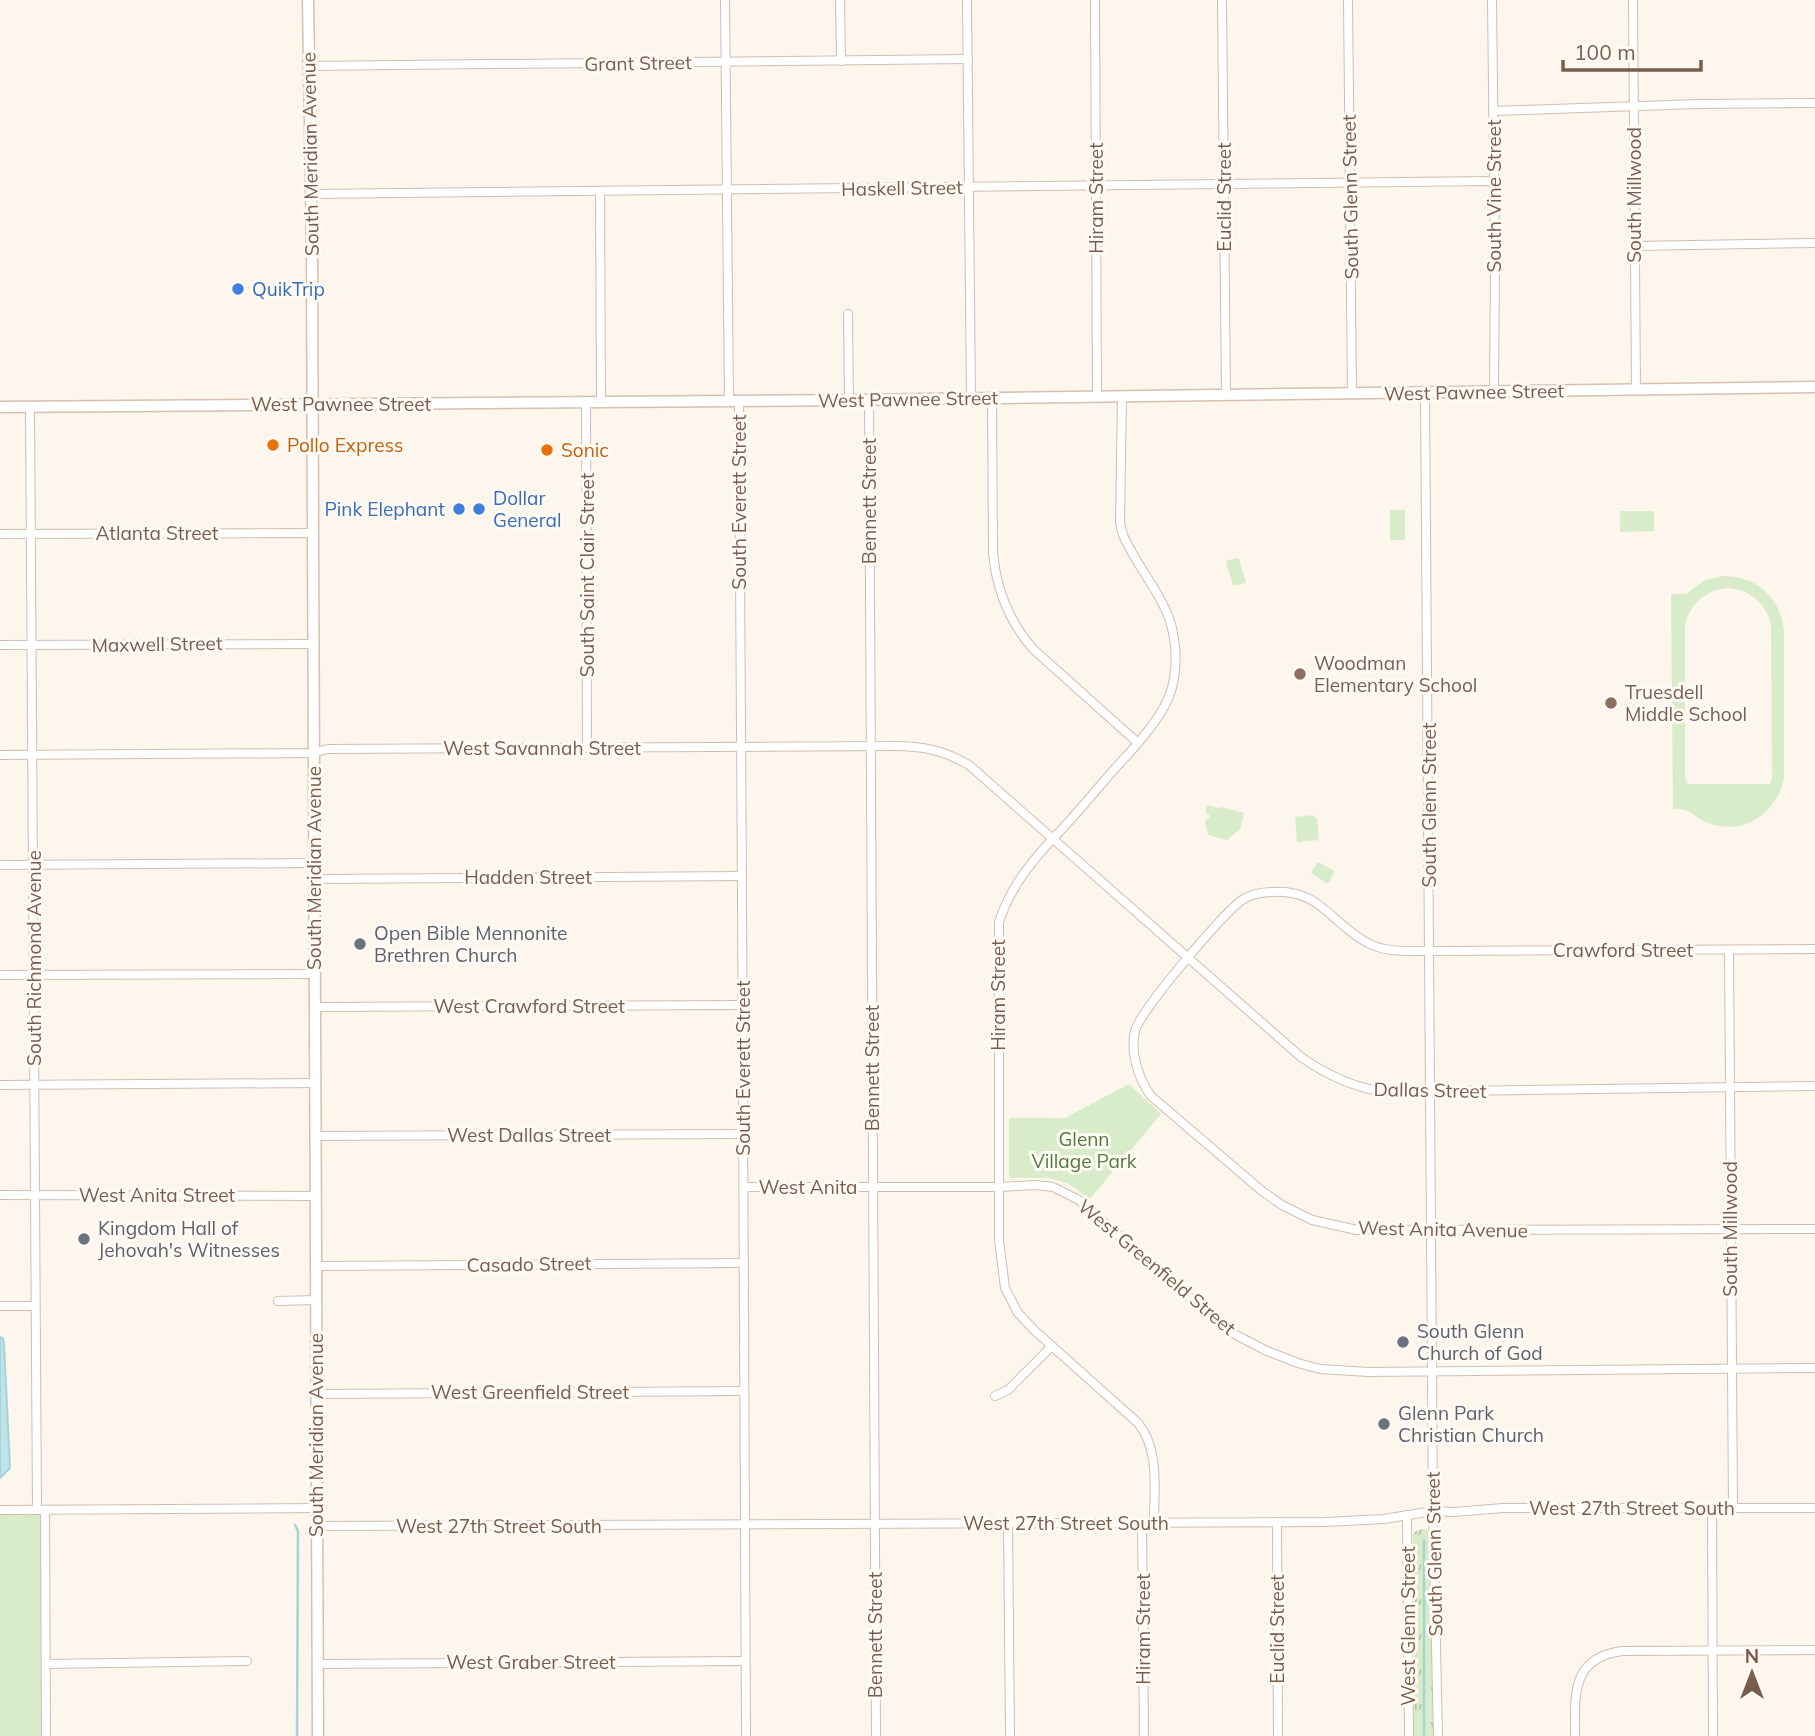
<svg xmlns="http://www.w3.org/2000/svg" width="1815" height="1736" viewBox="0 0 1815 1736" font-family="Mulish,sans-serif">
<defs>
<pattern id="grass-tufts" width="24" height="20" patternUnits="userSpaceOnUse" patternTransform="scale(1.75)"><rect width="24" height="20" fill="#d8ecc9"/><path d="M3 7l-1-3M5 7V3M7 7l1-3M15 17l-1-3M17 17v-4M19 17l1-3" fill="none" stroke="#b4c2a5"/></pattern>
</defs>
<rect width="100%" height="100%" fill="#fdf6ec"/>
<!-- grass -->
<path fill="url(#grass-tufts)" d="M 1422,1529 L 1428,1530 L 1431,1535 L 1433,1736 L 1414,1736 L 1413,1535 L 1416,1531 Z"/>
<!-- green -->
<g fill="#d8ecc9" fill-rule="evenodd">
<rect x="1390" y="510" width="15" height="30"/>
<path d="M 1620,511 L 1654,511 L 1654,531 L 1620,532 Z"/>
<path d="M 1237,558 L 1239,559 L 1246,583 L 1233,586 L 1226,561 Z"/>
<path d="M 1723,576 C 1757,576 1781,598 1784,631 L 1784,779 C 1776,814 1743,836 1708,823 C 1690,816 1695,809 1673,809 L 1671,594 L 1686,594 L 1705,580 ZM 1728,588 C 1750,590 1765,602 1771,624 L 1772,777 L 1770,784 L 1688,784 L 1685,778 L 1685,624 C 1691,603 1706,590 1728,588 Z"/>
<path d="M 1206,805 L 1213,806 L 1218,809 L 1221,807 L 1244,813 L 1240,829 L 1227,840 L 1208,835 L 1205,822 L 1210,816 L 1206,812 Z"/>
<path d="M 1313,815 L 1317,819 L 1319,840 L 1298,842 L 1297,841 L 1295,817 Z"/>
<path d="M 1318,862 L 1333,870 L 1334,873 L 1329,882 L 1326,883 L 1311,873 Z"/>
<path d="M 1129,1084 L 1161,1114 L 1090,1199 L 1069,1184 L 1049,1178 L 1009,1178 L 1009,1118 L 1065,1118 Z"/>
<path d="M 0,1510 L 45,1510 L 46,1736 L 0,1736 Z"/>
</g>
<!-- water -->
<path fill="#bfe3e8" stroke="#a5d3da" stroke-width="2" d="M 0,1337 L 3,1338 L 4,1344 L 10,1468 L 0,1478 Z"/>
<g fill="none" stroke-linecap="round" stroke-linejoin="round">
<!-- stream -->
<g stroke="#a5d3da" stroke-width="2.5">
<path d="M 295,1525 L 298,1531 L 297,1736"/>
<path d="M 1424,1541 L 1424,1736"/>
</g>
<defs>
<g id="minor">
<path d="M 725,0 L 729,401"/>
<path d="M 840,0 L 841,61"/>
<path d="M 967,0 L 971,398"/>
<path d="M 1095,0 L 1097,396"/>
<path d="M 1222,0 L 1226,395"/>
<path d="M 1348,0 L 1352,394"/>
<path d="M 1492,0 L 1495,262 L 1494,392"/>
<path d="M 1633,0 L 1636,390"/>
<path d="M 308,66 L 968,59"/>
<path d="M 1493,111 L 1698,104 L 1815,103"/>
<path d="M 600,191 L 601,402"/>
<path d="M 311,194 L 1494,181"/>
<path d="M 1634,246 L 1815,243"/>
<path d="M 848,314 L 849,400"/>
<path d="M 1425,393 L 1433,1511 L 1438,1736"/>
<path d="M 1122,396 L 1120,523 L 1123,535 C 1136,565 1162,594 1171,624 C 1178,651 1178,683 1164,707 C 1150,732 1129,753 1110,774 C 1094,793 1078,812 1061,830 C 1034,858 1011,885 999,922 L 999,1240 L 1005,1288 L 1018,1313 L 1034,1330 L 1138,1423 C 1160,1450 1154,1490 1154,1523"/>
<path d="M 992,397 L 993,552 C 996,589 1008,620 1033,649 L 1138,743"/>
<path d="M 869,400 L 876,1736"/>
<path d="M 739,401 L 742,895 L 746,1736"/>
<path d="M 586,402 L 587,747"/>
<path d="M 30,407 L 37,1510"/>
<path d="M 0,534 L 313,533"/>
<path d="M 0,645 L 313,644"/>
<path d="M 0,755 L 313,753 L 328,749 L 893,746 C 923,746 943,750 969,765 L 1301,1057 C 1328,1076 1354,1088 1386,1092 L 1815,1086"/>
<path d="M 0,865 L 314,863"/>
<path d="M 314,879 L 742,876"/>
<path d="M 1815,949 L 1430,951 C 1409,951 1386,953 1368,943 C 1331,924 1321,889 1273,892 C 1262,892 1251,894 1242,900 C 1224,912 1139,1012 1135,1031 C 1130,1052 1138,1078 1151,1096 L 1262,1191 L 1282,1205 L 1312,1220 L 1357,1230 L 1815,1229"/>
<path d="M 1729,950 L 1733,1508"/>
<path d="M 0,975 L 314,974"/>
<path d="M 315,1007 L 743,1005"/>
<path d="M 0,1085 L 315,1083"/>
<path d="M 315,1136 L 743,1134"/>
<path d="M 744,1187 L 999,1187 L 1036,1185 L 1053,1187 L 1079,1200 L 1222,1326 L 1236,1335 L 1267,1351 L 1298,1363 L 1320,1369 L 1369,1372 L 1815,1368"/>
<path d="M 0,1195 L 315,1196"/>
<path d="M 315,1266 L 744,1263"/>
<path d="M 278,1301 L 315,1300"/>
<path d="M 0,1306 L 35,1306"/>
<path d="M 316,1394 L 744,1391"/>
<path d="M 995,1396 L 1008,1390 L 1052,1346"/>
<path d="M 1712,1508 L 1713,1736"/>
<path d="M 0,1510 L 316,1508"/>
<path d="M 45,1510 L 46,1736"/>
<path d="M 1407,1515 L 1409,1736"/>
<path d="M 1277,1522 L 1278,1736"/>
<path d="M 1008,1523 L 1010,1736"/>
<path d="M 1142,1523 L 1144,1736"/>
<path d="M 316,1526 L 1325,1522 L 1384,1519 L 1433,1511 L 1454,1512 L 1503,1508 L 1815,1508"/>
<path d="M 46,1664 L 247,1661"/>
<path d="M 317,1664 L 745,1661"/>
<path d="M 1575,1736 C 1575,1694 1571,1658 1622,1651 L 1815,1650"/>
</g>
<g id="secondary">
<path d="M 308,0 L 312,246 L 313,533 L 318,1736"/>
<path d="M 0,407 L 849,400 L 1815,387"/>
</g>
</defs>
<!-- minor casing -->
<use href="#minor" stroke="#d1beb0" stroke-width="10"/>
<!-- secondary casing -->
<use href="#secondary" stroke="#d6c0b0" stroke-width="13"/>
<!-- minor -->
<use href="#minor" stroke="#fff" stroke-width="8"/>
<!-- secondary -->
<use href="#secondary" stroke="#fff" stroke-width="10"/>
</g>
<!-- markers -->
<g fill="#3f7fe0" stroke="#fffaf3" stroke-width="2.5">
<circle cx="238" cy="289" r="7"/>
<circle cx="459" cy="509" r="7"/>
<circle cx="479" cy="509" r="7"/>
</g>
<g fill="#e8710a" stroke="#fffaf3" stroke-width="2.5">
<circle cx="273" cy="445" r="7"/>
<circle cx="547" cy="450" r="7"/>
</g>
<g fill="#8d6e63" stroke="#fffaf3" stroke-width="2.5">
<circle cx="1300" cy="674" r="7"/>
<circle cx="1611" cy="703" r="7"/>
</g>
<g fill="#6b7280" stroke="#fffaf3" stroke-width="2.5">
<circle cx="360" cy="944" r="7"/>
<circle cx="84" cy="1239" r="7"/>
<circle cx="1403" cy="1342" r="7"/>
<circle cx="1384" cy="1424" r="7"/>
</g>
<g text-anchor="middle" stroke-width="6" stroke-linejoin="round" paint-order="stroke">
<!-- street labels -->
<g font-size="19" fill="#7a5c4d" stroke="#fffaf3">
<text transform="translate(638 63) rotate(-1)" y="7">Grant Street</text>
<text transform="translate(310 154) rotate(-91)" y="7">South Meridian Avenue</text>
<text transform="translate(902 188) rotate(-1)" y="7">Haskell Street</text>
<text transform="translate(1634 195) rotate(-90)" y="7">South Millwood</text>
<text transform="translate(1494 196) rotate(-90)" y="7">South Vine Street</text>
<text transform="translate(1224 197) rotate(-90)" y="7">Euclid Street</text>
<text transform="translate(1350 197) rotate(-91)" y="7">South Glenn Street</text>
<text transform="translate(1096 198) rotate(-90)" y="7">Hiram Street</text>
<text transform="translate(1474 392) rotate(-1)" y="7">West Pawnee Street</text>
<text transform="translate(908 399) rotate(-1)" y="7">West Pawnee Street</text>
<text x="341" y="411">West Pawnee Street</text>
<text transform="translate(869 501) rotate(-90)" y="7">Bennett Street</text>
<text transform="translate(739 502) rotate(-90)" y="7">South Everett Street</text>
<text x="157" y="540">Atlanta Street</text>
<text transform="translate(587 575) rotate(-90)" y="7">South Saint Clair Street</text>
<text transform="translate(157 644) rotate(-1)" y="7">Maxwell Street</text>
<text x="542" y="755">West Savannah Street</text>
<text transform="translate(1429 805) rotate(-90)" y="7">South Glenn Street</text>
<text transform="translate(314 868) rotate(-90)" y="7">South Meridian Avenue</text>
<text x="528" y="884">Hadden Street</text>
<text x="1623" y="957">Crawford Street</text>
<text transform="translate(34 958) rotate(-90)" y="7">South Richmond Avenue</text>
<text transform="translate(998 995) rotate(-90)" y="7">Hiram Street</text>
<text x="529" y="1013">West Crawford Street</text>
<text transform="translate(743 1068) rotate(-90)" y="7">South Everett Street</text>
<text transform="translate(872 1068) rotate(-90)" y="7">Bennett Street</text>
<text transform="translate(1430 1090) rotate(1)" y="7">Dallas Street</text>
<text x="529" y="1142">West Dallas Street</text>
<text x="808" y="1194">West Anita</text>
<text x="157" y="1202">West Anita Street</text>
<text transform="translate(1443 1229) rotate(1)" y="7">West Anita Avenue</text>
<text transform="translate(1730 1229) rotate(-90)" y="7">South Millwood</text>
<text transform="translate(529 1264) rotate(-1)" y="7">Casado Street</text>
<text transform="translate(1157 1267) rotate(40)" y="7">West Greenfield Street</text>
<text x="530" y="1399">West Greenfield Street</text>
<text transform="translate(316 1435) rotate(-90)" y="7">South Meridian Avenue</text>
<text x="1632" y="1515">West 27th Street South</text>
<text x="1066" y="1530">West 27th Street South</text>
<text x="499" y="1533">West 27th Street South</text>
<text transform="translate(1434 1554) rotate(-91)" y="7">South Glenn Street</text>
<text transform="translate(1408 1626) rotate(-90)" y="7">West Glenn Street</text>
<text transform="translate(1143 1629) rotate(-90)" y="7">Hiram Street</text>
<text transform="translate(1277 1629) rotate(-90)" y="7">Euclid Street</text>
<text transform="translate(875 1635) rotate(-90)" y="7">Bennett Street</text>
<text x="531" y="1669">West Graber Street</text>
</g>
<!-- shop labels -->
<g font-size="19" fill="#366cbe" stroke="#fffaf3" text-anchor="start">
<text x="252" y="296">QuikTrip</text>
<text x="493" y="505">Dollar<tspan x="493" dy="22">General</tspan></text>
<text x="445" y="516" text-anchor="end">Pink Elephant</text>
</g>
<!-- food labels -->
<g font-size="19" fill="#c56008" stroke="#fffaf3" text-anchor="start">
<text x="287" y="452">Pollo Express</text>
<text x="561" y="457">Sonic</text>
</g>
<!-- education labels -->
<g font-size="19" fill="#785e54" stroke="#fffaf3" text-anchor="start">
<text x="1314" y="670">Woodman<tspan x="1314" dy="22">Elementary School</tspan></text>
<text x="1625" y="699">Truesdell<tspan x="1625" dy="22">Middle School</tspan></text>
</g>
<!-- worship labels -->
<g font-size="19" fill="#5b616d" stroke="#fffaf3" text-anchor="start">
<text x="374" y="940">Open Bible Mennonite<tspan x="374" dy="22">Brethren Church</tspan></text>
<text x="98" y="1235">Kingdom Hall of<tspan x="98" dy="22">Jehovah's Witnesses</tspan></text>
<text x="1417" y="1338">South Glenn<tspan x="1417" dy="22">Church of God</tspan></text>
<text x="1398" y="1420">Glenn Park<tspan x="1398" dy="22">Christian Church</tspan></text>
</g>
<!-- park labels -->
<g font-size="19" fill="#537a41" stroke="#fffaf3">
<text x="1084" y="1146">Glenn<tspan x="1084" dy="22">Village Park</tspan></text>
</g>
</g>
<!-- north arrow -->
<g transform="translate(1752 1673)" stroke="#fffaf3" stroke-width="5" paint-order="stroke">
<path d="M0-5L12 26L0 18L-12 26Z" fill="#7a5c4d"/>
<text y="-10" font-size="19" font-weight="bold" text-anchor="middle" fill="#7a5c4d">N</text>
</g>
<!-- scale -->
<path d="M1563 60v10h138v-10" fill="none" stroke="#7a5c4d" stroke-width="3.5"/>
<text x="1574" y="60" font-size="21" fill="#7a5c4d" stroke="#fffaf3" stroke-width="5" paint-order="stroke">100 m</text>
</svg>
